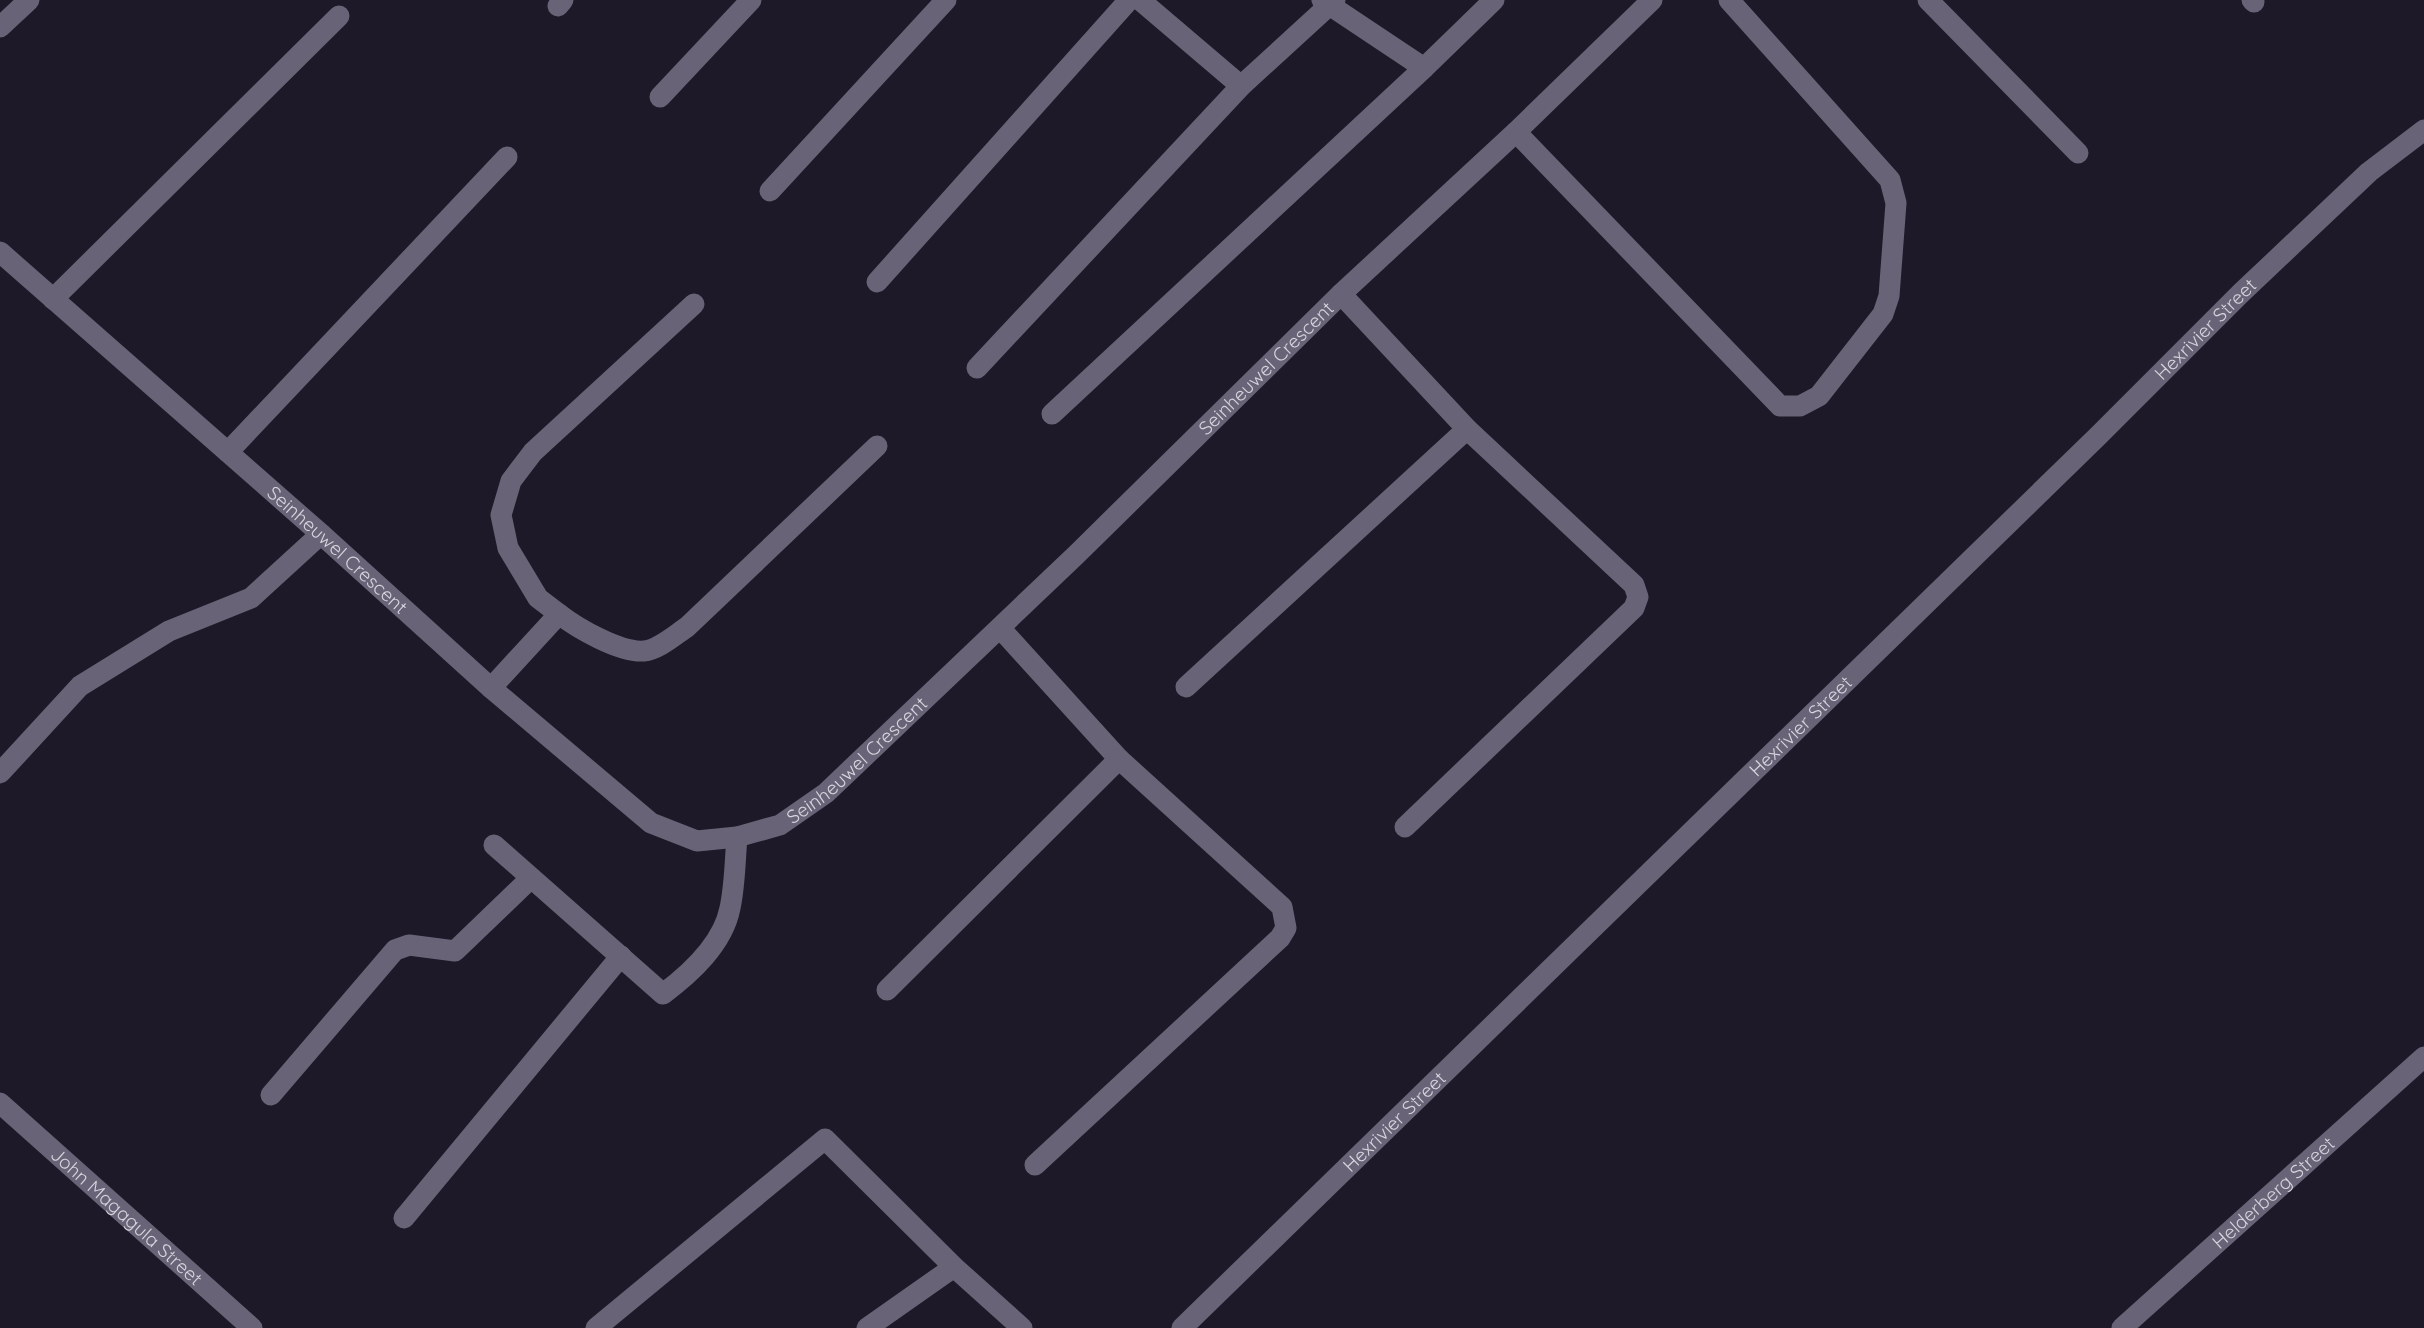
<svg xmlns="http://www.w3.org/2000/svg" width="2424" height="1328" viewBox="0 0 2424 1328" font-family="Quicksand,sans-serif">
<rect width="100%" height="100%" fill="#1e1929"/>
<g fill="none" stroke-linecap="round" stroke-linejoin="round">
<!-- lane -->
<g stroke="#686376" stroke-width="21">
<path d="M 1140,0 L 1241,86"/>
<path d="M 558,6 L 563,0"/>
<path d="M 1424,68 L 1494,0"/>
<path d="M 660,97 L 751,0"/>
<path d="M 770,191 L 946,0"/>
<path d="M 877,282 L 1129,0"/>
<path d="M 53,299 L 339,16"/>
<path d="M 977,368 L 1241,86 L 1335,0"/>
<path d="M 1052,414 L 1424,68 L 1322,0"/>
<path d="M 228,452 L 507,157"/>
<path d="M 559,614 L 538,598 L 508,548 L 501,515 L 511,481 L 533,452 L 694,304"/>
<path d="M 491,688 L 559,614 C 577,628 620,653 644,651 C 658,650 675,635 687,627 L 877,446"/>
<path d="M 0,773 L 80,686 L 169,631 L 251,598 L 321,534"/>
<path d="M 494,845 L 663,994 C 691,973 723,944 730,908 C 735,885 735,860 737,837"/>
<path d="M 271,1095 L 395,950 L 409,945 L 455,951 L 531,878"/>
<path d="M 404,1218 L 621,956"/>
</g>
<!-- street -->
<g stroke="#686376" stroke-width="21">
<path d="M 1928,0 L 2078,153"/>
<path d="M 2252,0 L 2254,2"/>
<path d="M 0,27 L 29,0"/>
<path d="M 1516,132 L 1780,406 L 1800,406 L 1819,396 L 1883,314 L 1889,296 L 1896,203 L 1890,180 L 1729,0"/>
<path id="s1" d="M 0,252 L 321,534 L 491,688 L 651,823 L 697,841 L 737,837 L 780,825 L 826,793 L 1077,554 L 1341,294 L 1516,132 L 1652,0"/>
<path d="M 1341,294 L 1467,429 L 1634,585 L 1638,597 L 1634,608 L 1405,827"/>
<path d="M 1000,628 L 1119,759 L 1282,907 L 1286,928 L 1280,938 L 1035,1165"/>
<path d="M 1186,687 L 1467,429"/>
<path d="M 887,990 L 1119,759"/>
<path d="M 596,1328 L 825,1139 L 954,1267 L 1022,1328"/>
<path d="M 867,1328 L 954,1267"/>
<path id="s2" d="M 1182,1328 L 2098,436 L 2241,293 L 2369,172 L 2424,130"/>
<path id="s3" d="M 2122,1328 L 2424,1057"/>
</g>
<!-- secondary -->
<path stroke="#686376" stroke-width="21" id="s4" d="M 0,1103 L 252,1328"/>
</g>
<g text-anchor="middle" stroke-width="7" stroke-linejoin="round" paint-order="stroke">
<!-- street labels -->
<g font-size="19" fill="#d7d4df" stroke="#1e1929">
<text dy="7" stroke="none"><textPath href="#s2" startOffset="1430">Hexrivier Street</textPath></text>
<text dy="7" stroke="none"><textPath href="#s1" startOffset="1668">Seinheuwel Crescent</textPath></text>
<text dy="7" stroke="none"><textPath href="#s1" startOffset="450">Seinheuwel Crescent</textPath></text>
<text dy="7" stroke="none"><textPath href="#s2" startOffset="863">Hexrivier Street</textPath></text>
<text dy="7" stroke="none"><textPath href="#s1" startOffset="1101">Seinheuwel Crescent</textPath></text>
<text dy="7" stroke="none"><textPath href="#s2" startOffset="296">Hexrivier Street</textPath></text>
<text dy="7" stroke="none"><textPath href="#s3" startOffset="203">Helderberg Street</textPath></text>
<text dy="7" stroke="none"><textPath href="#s4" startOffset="170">John Magagula Street</textPath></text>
</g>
</g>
</svg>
